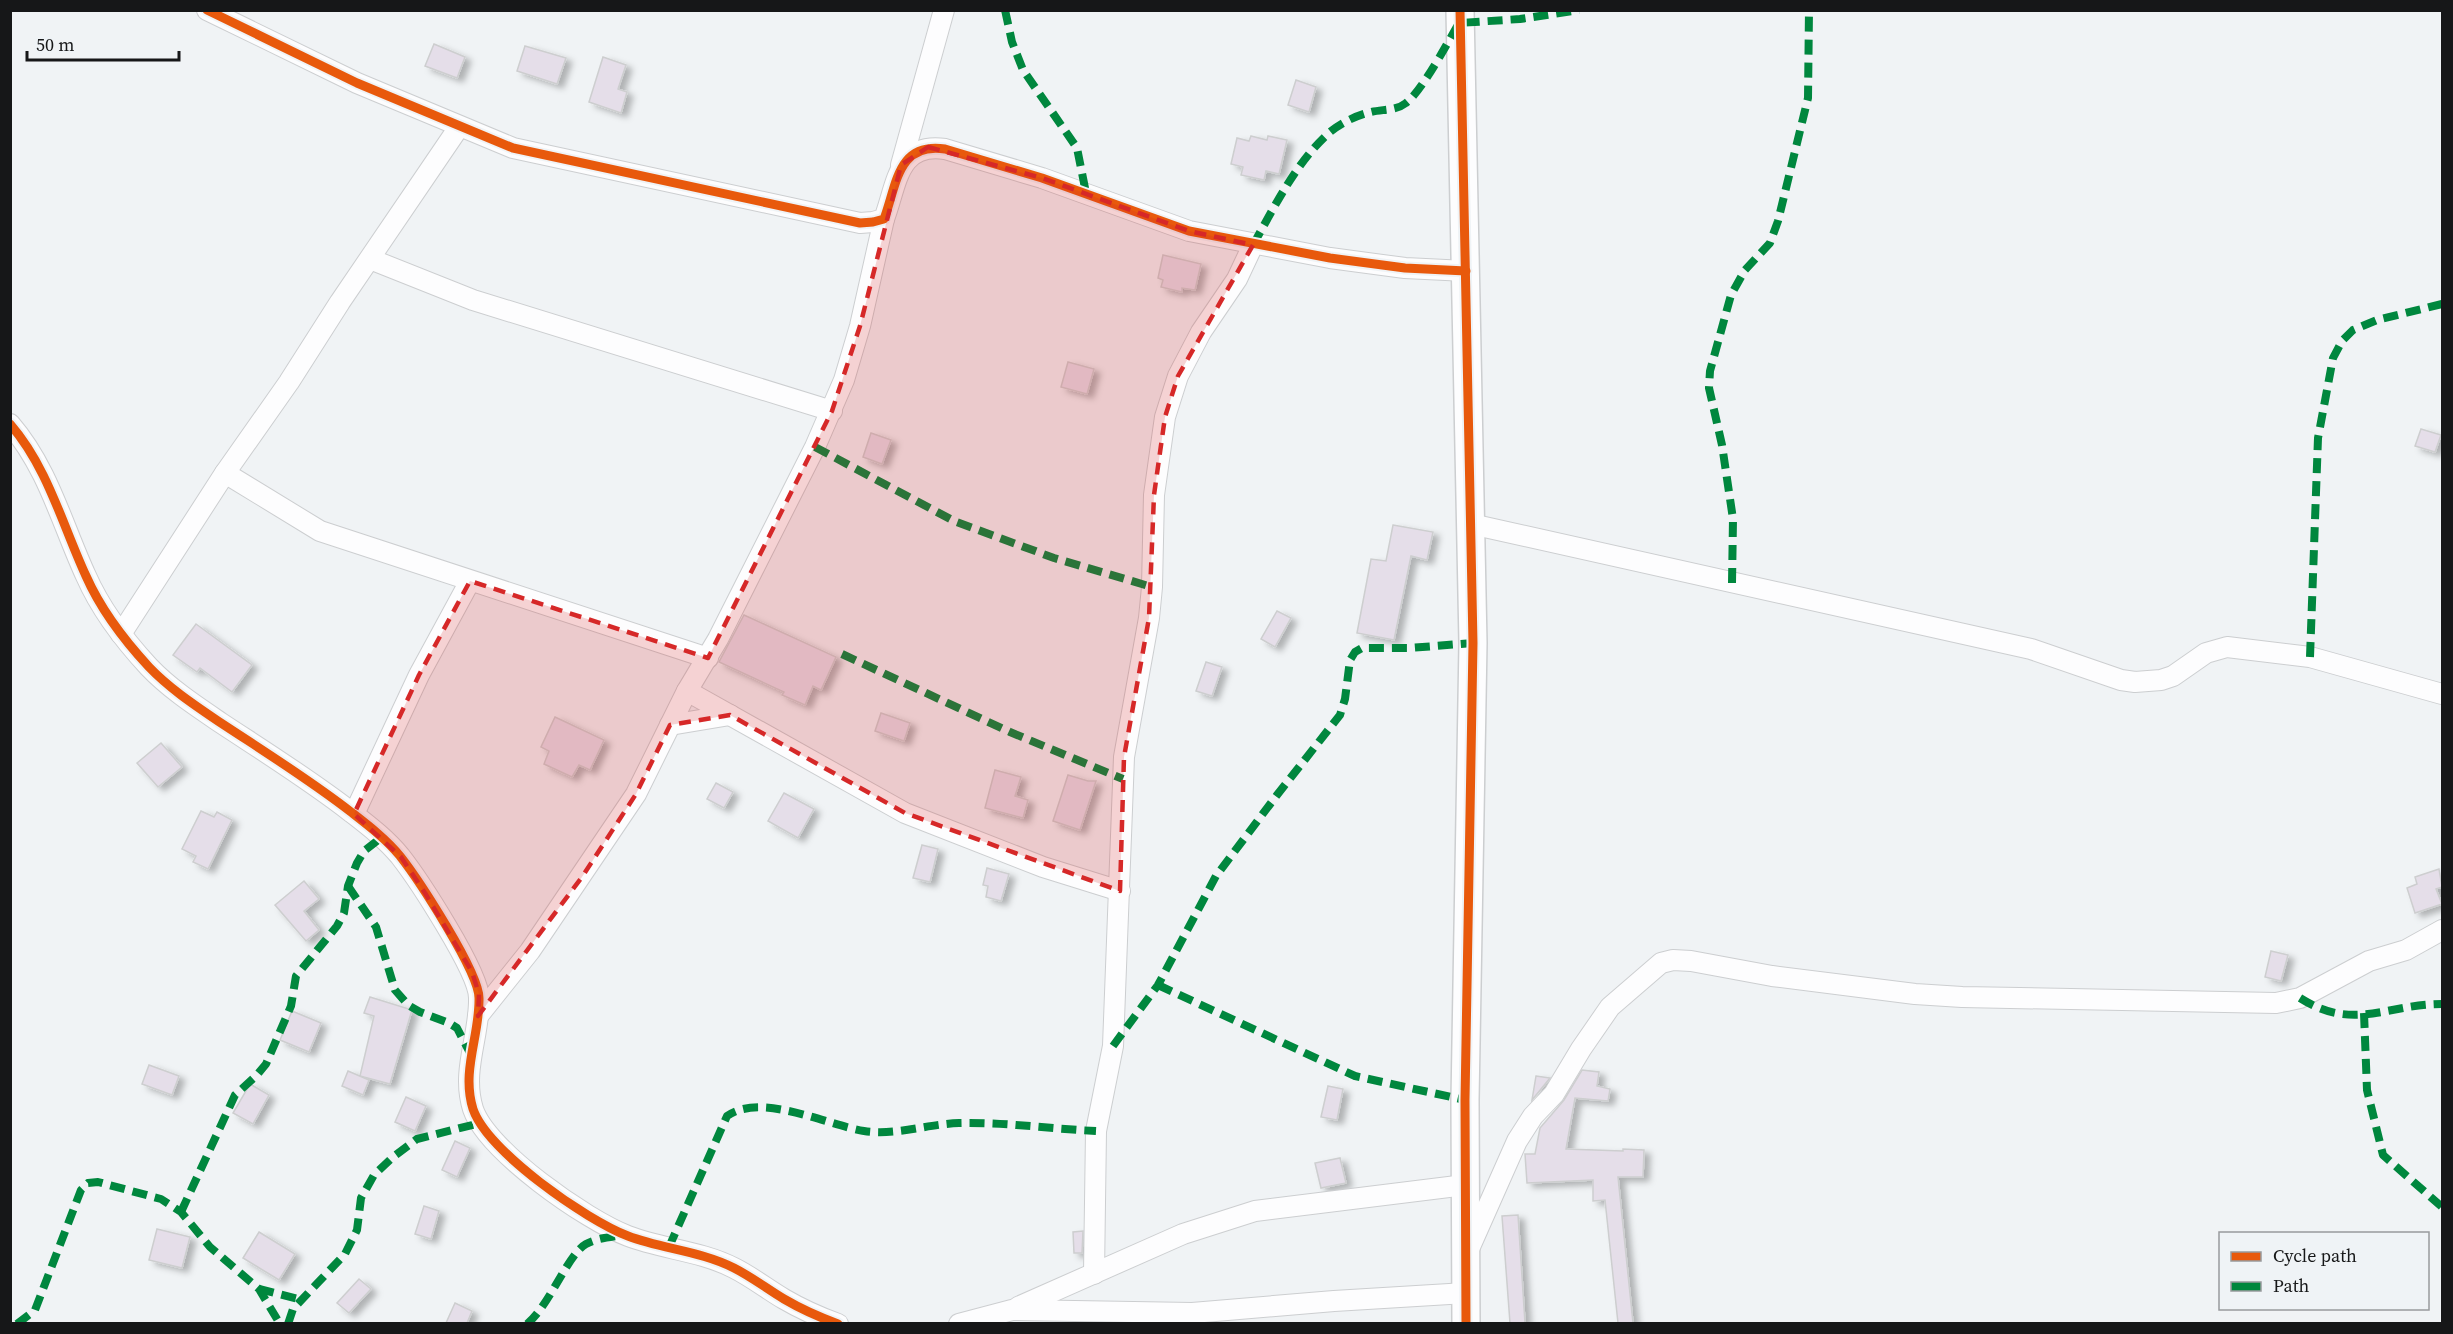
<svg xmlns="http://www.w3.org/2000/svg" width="2453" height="1334" viewBox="0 0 2453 1334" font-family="'Source Serif 4',serif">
<defs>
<filter id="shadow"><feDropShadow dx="6" dy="4" stdDeviation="3" flood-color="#0004"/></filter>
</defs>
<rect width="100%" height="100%" fill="#f0f3f5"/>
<!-- building -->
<g fill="#e5dee9" stroke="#cdcecf" stroke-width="1.5" filter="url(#shadow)">
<path d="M 434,44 L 465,57 L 457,78 L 425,66 Z"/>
<path d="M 525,46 L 566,58 L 557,84 L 517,71 Z"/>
<path d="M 603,57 L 626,65 L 618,89 L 627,92 L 621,113 L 589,102 Z"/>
<path d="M 1296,80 L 1316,87 L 1309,112 L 1288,105 Z"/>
<path d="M 1251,136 L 1267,140 L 1268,136 L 1287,140 L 1279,174 L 1266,171 L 1264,180 L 1241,175 L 1243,167 L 1231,164 L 1237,138 L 1249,141 Z"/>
<path d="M 1163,255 L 1201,264 L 1195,290 L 1182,288 L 1182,292 L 1161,287 L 1163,280 L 1158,278 Z"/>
<path d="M 1068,362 L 1094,369 L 1087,394 L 1061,387 Z"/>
<path d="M 2421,429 L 2441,435 L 2435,452 L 2415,446 Z"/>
<path d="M 871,433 L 891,440 L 882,464 L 863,457 Z"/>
<path d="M 1393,525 L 1433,532 L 1427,560 L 1411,556 L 1394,640 L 1357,633 L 1371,559 L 1386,561 Z"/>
<path d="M 1277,611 L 1291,618 L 1275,647 L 1261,639 Z"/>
<path d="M 744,615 L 836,657 L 821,690 L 813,686 L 805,705 L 782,695 L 784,692 L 719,662 Z"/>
<path d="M 196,624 L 252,665 L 232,692 L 200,668 L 197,672 L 173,655 Z"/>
<path d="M 1206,662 L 1222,667 L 1212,696 L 1196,691 Z"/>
<path d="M 881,713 L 910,723 L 904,741 L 875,731 Z"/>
<path d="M 555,717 L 604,740 L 590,770 L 579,765 L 572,777 L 544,764 L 549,751 L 541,747 Z"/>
<path d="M 161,743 L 182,767 L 158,787 L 137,763 Z"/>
<path d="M 995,770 L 1021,777 L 1015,796 L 1028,800 L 1023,818 L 985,808 Z"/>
<path d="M 1068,775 L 1088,781 L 1096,781 L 1080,830 L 1053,821 Z"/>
<path d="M 716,783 L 733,792 L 724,808 L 707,799 Z"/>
<path d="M 784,793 L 814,809 L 798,838 L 768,821 Z"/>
<path d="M 201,811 L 214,817 L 217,812 L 232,820 L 208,869 L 193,862 L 196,856 L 182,849 Z"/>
<path d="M 922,845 L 938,849 L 930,882 L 913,878 Z"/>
<path d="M 987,868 L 1009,874 L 1001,901 L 986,897 L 988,886 L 983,885 Z"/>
<path d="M 2439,869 L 2442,887 L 2436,889 L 2442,904 L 2415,913 L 2407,888 L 2417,884 L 2415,877 Z"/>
<path d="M 304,881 L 319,899 L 304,911 L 319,930 L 306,941 L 275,905 Z"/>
<path d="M 2271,951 L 2288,955 L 2281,981 L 2265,977 Z"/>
<path d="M 370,997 L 412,1010 L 390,1084 L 360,1076 L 374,1016 L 364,1013 Z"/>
<path d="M 292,1011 L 321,1023 L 309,1052 L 280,1040 Z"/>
<path d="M 149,1065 L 179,1076 L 172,1095 L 142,1084 Z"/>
<path d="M 1582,1070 L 1599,1072 L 1597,1086 L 1610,1089 L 1608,1101 L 1575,1098 L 1566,1149 L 1623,1151 L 1623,1149 L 1644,1150 L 1643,1177 L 1618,1177 L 1633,1323 L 1618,1323 L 1605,1200 L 1593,1201 L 1593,1180 L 1527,1183 L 1525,1154 L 1535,1154 L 1540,1128 L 1564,1100 Z"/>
<path d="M 348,1071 L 369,1080 L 363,1095 L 342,1086 Z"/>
<path d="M 1536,1076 L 1550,1078 L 1532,1100 Z"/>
<path d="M 250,1084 L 269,1095 L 253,1124 L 233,1113 Z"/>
<path d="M 1328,1086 L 1343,1089 L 1337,1120 L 1321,1117 Z"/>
<path d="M 406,1097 L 426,1106 L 415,1131 L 395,1122 Z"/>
<path d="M 455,1141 L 470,1148 L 457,1177 L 442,1170 Z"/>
<path d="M 1340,1158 L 1346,1183 L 1321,1188 L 1315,1163 Z"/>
<path d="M 424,1206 L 439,1211 L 431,1239 L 415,1234 Z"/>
<path d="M 1518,1215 L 1525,1323 L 1510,1323 L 1502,1216 Z"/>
<path d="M 157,1229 L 190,1237 L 182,1268 L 149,1260 Z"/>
<path d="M 1083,1231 L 1082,1253 L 1074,1253 L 1073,1232 Z"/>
<path d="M 259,1232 L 295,1254 L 279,1280 L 243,1258 Z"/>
<path d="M 359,1279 L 371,1289 L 349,1313 L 337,1303 Z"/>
<path d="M 455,1303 L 472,1311 L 467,1323 L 446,1323 Z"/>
</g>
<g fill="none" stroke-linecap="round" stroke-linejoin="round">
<defs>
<g id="street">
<path d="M 207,10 L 357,83 L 513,148 L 860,223 L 873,222 L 884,219 C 897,185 897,142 945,149 L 1042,178 L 1189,231 L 1330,258 L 1405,268 L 1466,271"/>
<path d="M 901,165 L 944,10"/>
<path d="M 370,259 L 473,300 L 832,411"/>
<path d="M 10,424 C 48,468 62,524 86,576 C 101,610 124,640 149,667 C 170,689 196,706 221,723 C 265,752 310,780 351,812 C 369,826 386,839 400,856 C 418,879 479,972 479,998 C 480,1035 461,1071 473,1109 C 487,1151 586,1220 628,1236 C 662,1249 701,1251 734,1268 C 752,1277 767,1289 784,1299 C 801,1309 819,1317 838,1324"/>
<path d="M 225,473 L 320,531 L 708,658"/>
<path d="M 1471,524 L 2031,649 L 2121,680 L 2135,682 L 2161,680 L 2173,676 L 2206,653 L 2227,647 L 2310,657 L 2442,694"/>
<path d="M 121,634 L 225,473 L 289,382 L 340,302 L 459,127"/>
<path d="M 687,691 L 905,813 L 1043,867 L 1120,891"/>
<path d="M 670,725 L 730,715"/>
<path d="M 354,814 L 419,675 L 470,581"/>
<path d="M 478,1016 L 530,951 L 636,794 L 687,691 L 718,639 L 815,447 L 844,380 L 860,326 L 884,219"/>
<path d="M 1469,1249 L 1517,1141 L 1533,1116 L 1554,1094 L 1581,1049 L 1610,1007 L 1661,963 L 1673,960 L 1691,961 L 1772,976 L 1915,994 L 1962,997 L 2276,1003 L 2300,998 L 2369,961 L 2406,950 L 2442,930"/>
<path d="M 1094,1274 L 1096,1131 L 1113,1046 L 1124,757 L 1149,618 L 1152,587 L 1154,495 L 1165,417 L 1178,376 L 1201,332 L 1237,279 L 1253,245"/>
<path d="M 1018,1307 L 1183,1234 L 1255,1211 L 1465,1185"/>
<path d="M 959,1324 L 1012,1310 L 1192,1313 L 1334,1301 L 1466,1293"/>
</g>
<path id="secondary" d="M 1460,10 L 1473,643 L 1465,1100 L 1466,1324"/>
</defs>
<!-- street casing -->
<use href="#street" stroke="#ccced0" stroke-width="22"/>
<!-- secondary casing -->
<use href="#secondary" stroke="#ccced0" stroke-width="30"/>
<!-- street -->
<use href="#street" stroke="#fdfdfe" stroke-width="20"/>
<!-- secondary -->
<use href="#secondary" stroke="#fdfdfe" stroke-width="27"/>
<!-- quiet -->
<g stroke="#00873e" stroke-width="8" stroke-dasharray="15 8" stroke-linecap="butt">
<path d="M 1005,10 L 1012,42 L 1023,70 L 1077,148 L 1086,193"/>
<path d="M 1253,245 C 1275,206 1296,162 1330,132 C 1341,123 1357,115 1371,112 C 1383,109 1396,111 1406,103 C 1422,91 1448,42 1459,23 L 1520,19 L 1579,10"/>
<path d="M 815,447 L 954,521 L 1054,558 L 1152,587"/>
<path d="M 1732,583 L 1733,519 L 1722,445 L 1709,388 L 1710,371 L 1731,295 L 1745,270 L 1770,243 L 1778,221 L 1808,98 L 1809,10"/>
<path d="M 842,654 L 1010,732 L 1123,779"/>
<path d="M 2310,657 L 2318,438 L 2333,358 L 2342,341 L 2353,330 L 2377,320 L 2442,304"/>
<path d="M 348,886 L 376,927 L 395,990 L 408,1005 L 420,1012 L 449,1023 L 457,1028 L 470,1053"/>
<path d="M 1158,985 L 1355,1076 L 1465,1100"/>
<path d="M 2300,998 C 2354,1032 2386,1004 2442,1004"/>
<path d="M 2364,1013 L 2367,1090 L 2383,1155 L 2442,1207"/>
<path d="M 1113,1046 L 1158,985 L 1216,876 L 1277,795 L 1340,715 L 1345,699 L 1350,660 L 1355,652 L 1362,648 L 1410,648 L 1473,643"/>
<path d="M 181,1212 L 235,1095 L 256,1076 L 266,1064 L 291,1006 L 296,976 L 337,926 L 344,913 L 348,886 L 357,863 L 364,851 L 382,837"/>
<path d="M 669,1247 L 727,1116 C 761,1092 827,1125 864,1131 C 895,1136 928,1124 959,1123 C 1005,1122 1051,1129 1096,1131"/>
<path d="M 259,1289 L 302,1300"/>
<path d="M 17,1324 L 35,1310 L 81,1190 L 88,1183 L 98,1182 L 161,1199 L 181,1212 L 210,1247 L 259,1289 L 280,1324"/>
<path d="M 288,1324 L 293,1309 L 345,1254 L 357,1230 L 361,1198 L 374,1175 L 393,1157 L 417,1139 L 480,1123"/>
<path d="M 527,1324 C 550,1305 568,1254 586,1244 C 597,1238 611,1237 623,1235"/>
</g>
<defs>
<g id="cycleway">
<path d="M 207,10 L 357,83 L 513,148 L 860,223 L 873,222 L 884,219 C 897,185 897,142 945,149 L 1042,178 L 1189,231 L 1330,258 L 1405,268 L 1466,271"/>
<path d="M 1460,10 L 1473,643 L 1465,1100 L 1466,1324"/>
<path d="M 10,424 C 48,468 62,524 86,576 C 101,610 124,640 149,667 C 170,689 196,706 221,723 C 265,752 310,780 351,812 C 369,826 386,839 400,856 C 418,879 479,972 479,998 C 480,1035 461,1071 473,1109 C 487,1151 586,1220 628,1236 C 662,1249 701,1251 734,1268 C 752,1277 767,1289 784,1299 C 801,1309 819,1317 838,1324"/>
</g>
</defs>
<!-- cycleway casing -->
<use href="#cycleway" stroke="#eff3f6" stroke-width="13"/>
<!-- cycleway -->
<use href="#cycleway" stroke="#e8590c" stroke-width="9"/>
</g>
<!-- marked area -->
<path fill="#d62828" fill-opacity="0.2" stroke="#d62828" stroke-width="4.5" stroke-dasharray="12 8" stroke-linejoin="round" d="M 928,147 L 1042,178 L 1189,231 L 1253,245 L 1178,376 L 1165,417 L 1154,495 L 1149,618 L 1124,757 L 1120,891 L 905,813 L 730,715 L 670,725 L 636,794 L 582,877 L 478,1016 L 479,994 L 472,972 L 425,893 L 401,857 L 354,814 L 419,675 L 470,581 L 708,658 L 832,411 L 860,326 L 901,165 Z"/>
<!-- border -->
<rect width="2453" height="1334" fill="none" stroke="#161718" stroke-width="24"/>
<!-- legend -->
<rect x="2219" y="1232" width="210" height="78" fill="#eff3f6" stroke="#989b9d" stroke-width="1.5"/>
<rect x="2231" y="1252" width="30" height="9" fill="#e8590c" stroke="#989b9d" stroke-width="1.5"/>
<text x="2273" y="1262" font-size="18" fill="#161718">Cycle path</text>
<rect x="2231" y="1282" width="30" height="9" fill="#00873e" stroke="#989b9d" stroke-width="1.5"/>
<text x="2273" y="1292" font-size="18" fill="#161718">Path</text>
<!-- scale -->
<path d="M27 51v9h152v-9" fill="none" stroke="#161718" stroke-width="3"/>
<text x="36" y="51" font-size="18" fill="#161718" stroke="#eff3f6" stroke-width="4.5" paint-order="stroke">50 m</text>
</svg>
